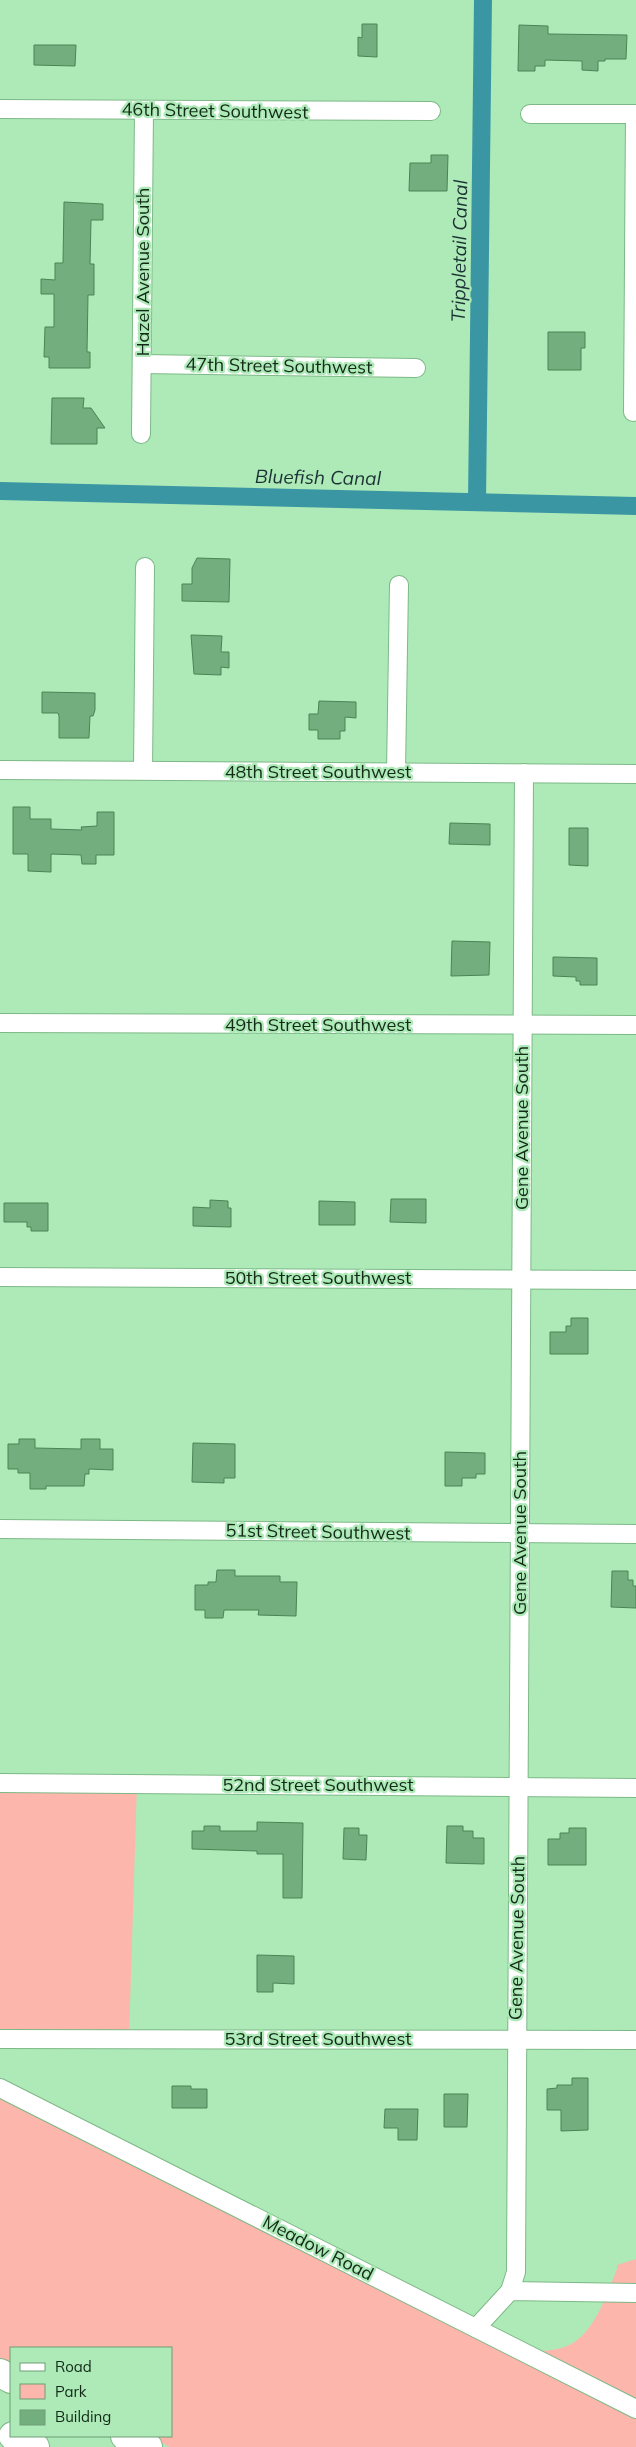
<svg xmlns="http://www.w3.org/2000/svg" width="636" height="2447" viewBox="0 0 636 2447" font-family="Mulish,sans-serif">
<rect width="100%" height="100%" fill="#adeab7"/>
<!-- green -->
<g fill="#fcb6ab">
<path d="M 0,1783 L 137,1784 L 129,2037 L 0,2039 Z"/>
<path d="M 0,2092 L 528,2352 C 541,2351 555,2351 567,2346 C 594,2335 607,2294 617,2269 L 617,2265 L 636,2259 L 636,2447 L 170,2447 L 147,2436 L 171,2436 L 171,2348 L 11,2348 L 11,2368 L 0,2362 Z"/>
</g>
<g fill="none" stroke-linecap="round" stroke-linejoin="round">
<!-- canal -->
<g stroke="#3b96a4" stroke-width="18">
<path d="M 0,491 L 636,506"/>
<path d="M 477,502 L 483,0"/>
</g>
</g>
<!-- building -->
<g fill="#73af7e" stroke="#4a8455">
<path d="M 362,24 L 377,24 L 377,57 L 358,56 L 358,37 L 362,38 Z"/>
<path d="M 519,25 L 548,26 L 548,34 L 627,35 L 626,59 L 605,59 L 605,61 L 598,61 L 598,71 L 582,70 L 582,61 L 545,60 L 545,66 L 535,66 L 535,71 L 518,71 Z"/>
<path d="M 34,45 L 76,45 L 75,66 L 34,65 Z"/>
<path d="M 431,155 L 448,155 L 447,191 L 409,191 L 410,163 L 431,163 Z"/>
<path d="M 64,202 L 103,204 L 103,220 L 91,220 L 90,264 L 94,264 L 94,295 L 88,295 L 87,352 L 90,352 L 90,368 L 49,368 L 49,357 L 44,357 L 45,327 L 54,327 L 54,294 L 41,294 L 41,279 L 55,280 L 55,263 L 63,263 Z"/>
<path d="M 548,332 L 585,332 L 585,348 L 581,348 L 581,370 L 548,370 Z"/>
<path d="M 52,398 L 84,398 L 83,408 L 91,408 L 105,428 L 97,428 L 97,444 L 51,444 Z"/>
<path d="M 197,558 L 230,559 L 229,602 L 182,601 L 182,584 L 192,584 L 192,568 Z"/>
<path d="M 191,635 L 222,636 L 221,652 L 229,652 L 229,668 L 221,667 L 221,675 L 194,674 Z"/>
<path d="M 42,692 L 95,693 L 95,710 L 93,716 L 90,716 L 89,738 L 59,738 L 59,716 L 58,713 L 42,713 Z"/>
<path d="M 319,701 L 356,702 L 356,718 L 345,717 L 345,731 L 340,731 L 340,739 L 318,739 L 318,730 L 309,730 L 309,714 L 318,714 Z"/>
<path d="M 13,807 L 30,807 L 30,819 L 51,819 L 51,829 L 82,830 L 81,827 L 97,826 L 97,812 L 114,812 L 114,855 L 96,855 L 96,864 L 82,864 L 81,855 L 51,854 L 51,872 L 28,871 L 28,854 L 13,854 Z"/>
<path d="M 450,823 L 490,824 L 490,845 L 449,844 Z"/>
<path d="M 569,828 L 588,828 L 588,866 L 569,865 Z"/>
<path d="M 452,941 L 490,942 L 489,975 L 451,976 Z"/>
<path d="M 553,957 L 597,958 L 597,985 L 580,985 L 580,981 L 576,981 L 576,977 L 553,976 Z"/>
<path d="M 391,1199 L 426,1199 L 426,1223 L 390,1222 Z"/>
<path d="M 210,1200 L 228,1201 L 228,1208 L 231,1208 L 231,1227 L 193,1226 L 193,1207 L 210,1208 Z"/>
<path d="M 319,1201 L 355,1202 L 355,1225 L 319,1225 Z"/>
<path d="M 4,1203 L 48,1203 L 48,1231 L 31,1231 L 31,1227 L 27,1227 L 27,1222 L 4,1222 Z"/>
<path d="M 571,1318 L 588,1318 L 588,1354 L 550,1354 L 550,1332 L 566,1332 L 566,1326 L 571,1326 Z"/>
<path d="M 19,1439 L 35,1439 L 35,1448 L 81,1449 L 81,1439 L 100,1439 L 100,1449 L 113,1449 L 113,1470 L 89,1469 L 89,1474 L 85,1474 L 84,1486 L 46,1486 L 46,1489 L 30,1489 L 30,1473 L 18,1473 L 18,1469 L 8,1469 L 8,1444 L 19,1444 Z"/>
<path d="M 193,1443 L 235,1444 L 235,1478 L 224,1478 L 224,1483 L 192,1482 Z"/>
<path d="M 445,1452 L 485,1453 L 485,1474 L 476,1474 L 476,1478 L 462,1478 L 462,1486 L 445,1486 Z"/>
<path d="M 217,1570 L 235,1570 L 235,1576 L 280,1576 L 280,1582 L 297,1582 L 296,1616 L 258,1615 L 259,1610 L 224,1610 L 223,1618 L 205,1618 L 205,1610 L 195,1610 L 195,1585 L 208,1585 L 208,1582 L 216,1582 Z"/>
<path d="M 612,1571 L 628,1571 L 628,1580 L 633,1580 L 633,1586 L 636,1586 L 636,1608 L 611,1607 Z"/>
<path d="M 257,1822 L 303,1823 L 302,1898 L 283,1898 L 283,1854 L 257,1854 L 257,1851 L 192,1849 L 192,1831 L 204,1831 L 204,1826 L 220,1826 L 220,1831 L 257,1831 Z"/>
<path d="M 447,1826 L 463,1826 L 463,1831 L 473,1831 L 473,1838 L 484,1838 L 484,1864 L 446,1863 Z"/>
<path d="M 344,1828 L 359,1828 L 359,1835 L 367,1835 L 366,1860 L 343,1859 Z"/>
<path d="M 569,1828 L 586,1828 L 586,1865 L 548,1865 L 548,1839 L 560,1839 L 560,1833 L 569,1833 Z"/>
<path d="M 257,1955 L 294,1956 L 294,1984 L 273,1983 L 273,1992 L 257,1992 Z"/>
<path d="M 572,2078 L 588,2078 L 588,2130 L 561,2131 L 561,2110 L 547,2110 L 547,2089 L 557,2088 L 557,2085 L 572,2085 Z"/>
<path d="M 172,2086 L 191,2086 L 191,2089 L 207,2089 L 207,2108 L 172,2108 Z"/>
<path d="M 444,2094 L 468,2094 L 467,2127 L 444,2127 Z"/>
<path d="M 385,2109 L 418,2109 L 417,2140 L 398,2140 L 398,2128 L 384,2128 Z"/>
</g>
<g fill="none" stroke-linecap="round" stroke-linejoin="round">
<defs>
<g id="street">
<path d="M 0,109 L 431,111"/>
<path d="M 530,114 L 636,114"/>
<path d="M 142,364 L 416,368"/>
<path d="M 633,412 L 635,114"/>
<path d="M 141,434 L 144,110"/>
<path d="M 0,770 L 636,774"/>
<path d="M 143,770 L 145,567"/>
<path d="M 396,772 L 399,585"/>
<path d="M 0,1023 L 636,1025"/>
<path d="M 0,1277 L 636,1280"/>
<path d="M 0,1529 L 636,1534"/>
<path d="M 0,1783 L 636,1788"/>
<path d="M 0,2039 L 636,2040"/>
<path d="M 0,2088 L 636,2409"/>
<path d="M 510,2291 L 516,2272 L 524,773"/>
<path d="M 476,2328 L 510,2291 L 636,2293"/>
</g>
<g id="highway">
<path d="M 0,2373 L 11,2379"/>
<path d="M 13,2436 L 35,2447"/>
<path d="M 125,2436 L 148,2447"/>
</g>
</defs>
<!-- street casing -->
<use href="#street" stroke="#7db987" stroke-width="20"/>
<!-- highway casing -->
<use href="#highway" stroke="#7db987" stroke-width="30"/>
<!-- street -->
<use href="#street" stroke="#fff" stroke-width="18"/>
<!-- highway -->
<use href="#highway" stroke="#fff" stroke-width="28"/>
</g>
<g text-anchor="middle" stroke-width="4.5" stroke-linejoin="round" paint-order="stroke">
<!-- street labels -->
<g font-size="18" fill="#122a17" stroke="#adeab7">
<text transform="translate(215 111) rotate(1)" y="6">46th Street Southwest</text>
<text transform="translate(143 272) rotate(-90)" y="6">Hazel Avenue South</text>
<text transform="translate(279 366) rotate(1)" y="6">47th Street Southwest</text>
<text x="318" y="778">48th Street Southwest</text>
<text x="318" y="1031">49th Street Southwest</text>
<text transform="translate(522 1128) rotate(-90)" y="6">Gene Avenue South</text>
<text x="318" y="1284">50th Street Southwest</text>
<text transform="translate(318 1532) rotate(1)" y="6">51st Street Southwest</text>
<text transform="translate(520 1533) rotate(-90)" y="6">Gene Avenue South</text>
<text x="318" y="1791">52nd Street Southwest</text>
<text transform="translate(517 1938) rotate(-89)" y="6">Gene Avenue South</text>
<text x="318" y="2045">53rd Street Southwest</text>
<text transform="translate(318 2248) rotate(27)" y="6">Meadow Road</text>
</g>
<!-- water labels -->
<g font-size="19" font-style="italic" fill="#1c3134" stroke="#adeab7">
<text transform="translate(459 251) rotate(-89)" y="7">Trippletail Canal</text>
<text transform="translate(318 477) rotate(1)" y="7">Bluefish Canal</text>
</g>
</g>
<!-- legend -->
<rect x="10" y="2347" width="162" height="90" fill="#adeab7" stroke="#6f9d77"/>
<rect x="20" y="2363" width="25" height="8" fill="#ffffff" stroke="#6f9d77"/>
<text x="55" y="2372" font-size="15" fill="#122a17">Road</text>
<rect x="20" y="2384" width="25" height="15" fill="#fcb6ab" stroke="#6f9d77"/>
<text x="55" y="2397" font-size="15" fill="#122a17">Park</text>
<rect x="20" y="2410" width="25" height="15" fill="#73af7e" stroke="#6f9d77"/>
<text x="55" y="2422" font-size="15" fill="#122a17">Building</text>
</svg>
